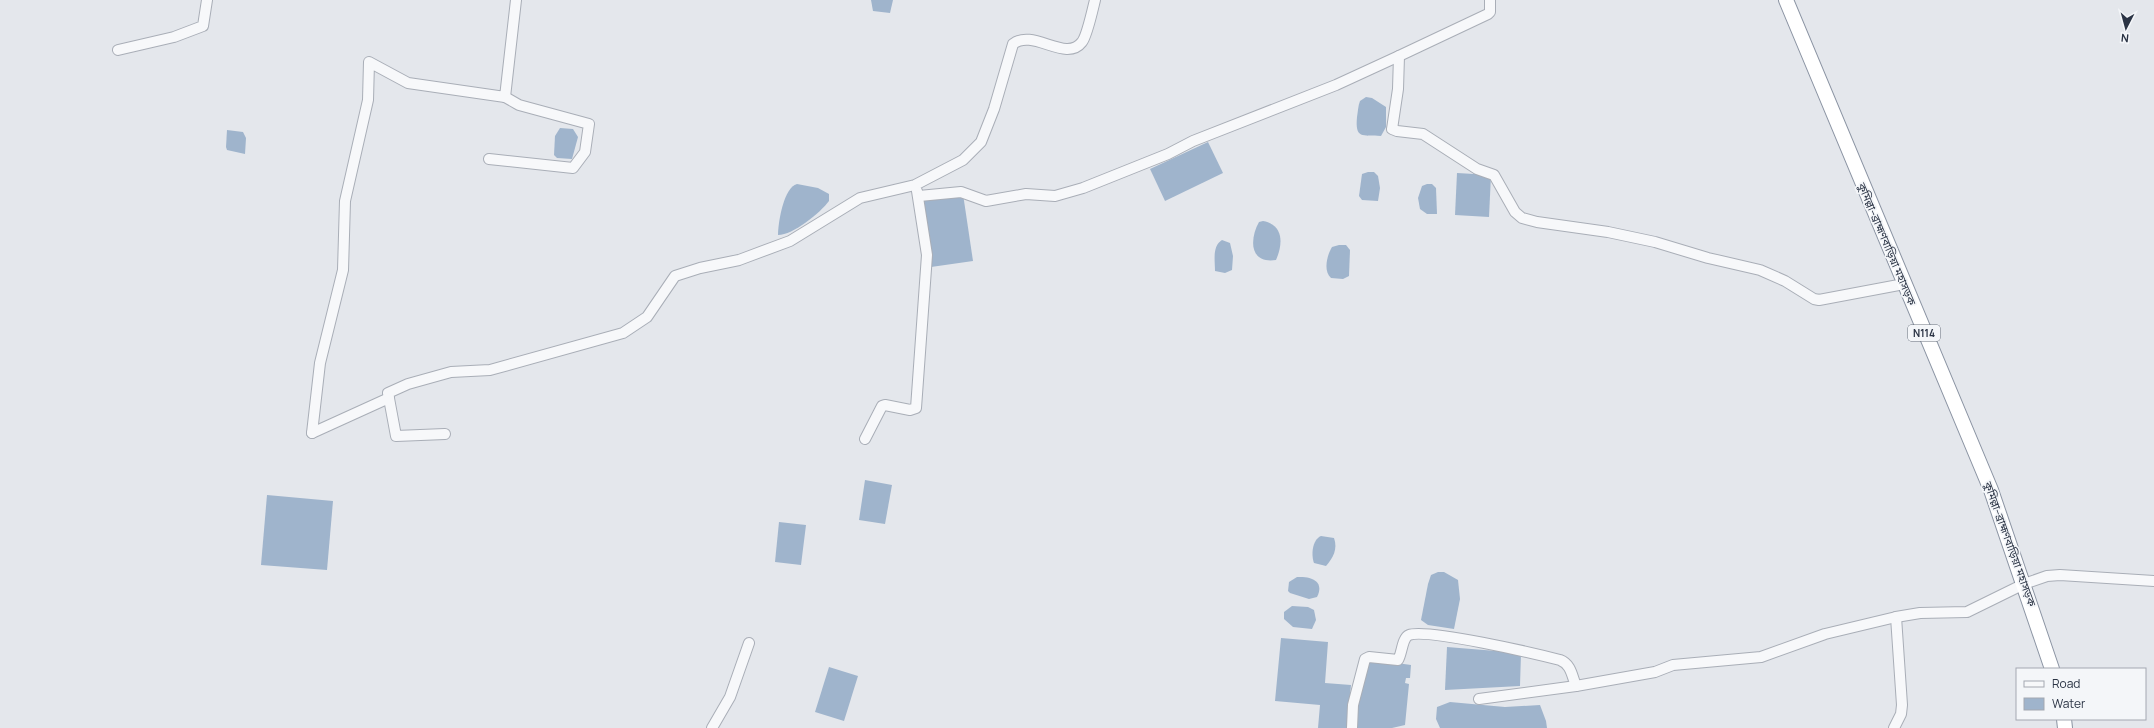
<svg xmlns="http://www.w3.org/2000/svg" width="2154" height="728" viewBox="0 0 2154 728" font-family="Manrope,'Noto Sans Bengali',sans-serif">
<rect width="100%" height="100%" fill="#e4e7ec"/>
<!-- water -->
<g fill="#9fb4cc">
<path d="M 871,0 L 893,0 L 890,13 L 873,11 Z"/>
<path d="M 1366,97 L 1372,98 L 1386,107 L 1386,127 L 1381,136 C 1362,135 1355,139 1357,117 C 1358,111 1358,106 1360,101 Z"/>
<path d="M 560,128 L 573,129 L 578,137 L 572,159 L 557,158 L 554,155 L 555,136 Z"/>
<path d="M 227,130 L 243,132 L 246,138 L 245,154 L 227,150 L 226,147 Z"/>
<path d="M 1208,142 L 1223,173 L 1165,201 L 1150,169 Z"/>
<path d="M 1368,172 L 1374,172 L 1378,176 L 1380,188 L 1378,201 L 1362,200 L 1359,196 L 1362,174 Z"/>
<path d="M 1457,173 L 1491,175 L 1489,217 L 1455,215 Z"/>
<path d="M 797,184 L 818,188 L 829,194 L 829,201 C 820,213 793,235 778,235 C 778,222 784,187 797,184 Z"/>
<path d="M 1427,184 L 1432,184 L 1436,188 L 1437,214 L 1427,214 L 1420,209 L 1418,198 L 1422,186 Z"/>
<path d="M 963,194 L 973,261 L 931,267 L 921,200 Z"/>
<path d="M 1263,221 C 1284,225 1283,244 1276,260 C 1250,264 1249,240 1259,222 Z"/>
<path d="M 1222,240 L 1230,243 L 1233,256 L 1232,270 L 1225,273 L 1215,271 C 1215,261 1212,246 1222,240 Z"/>
<path d="M 1339,245 L 1346,245 L 1350,250 L 1349,276 L 1343,279 L 1331,278 C 1323,271 1327,255 1332,247 Z"/>
<path d="M 865,480 L 892,485 L 885,524 L 859,520 Z"/>
<path d="M 267,495 L 333,501 L 327,570 L 261,565 Z"/>
<path d="M 779,522 L 806,525 L 801,565 L 775,562 Z"/>
<path d="M 1321,536 L 1334,538 C 1338,549 1333,558 1326,566 L 1314,563 C 1311,555 1312,540 1321,536 Z"/>
<path d="M 1438,572 L 1444,572 L 1458,580 L 1460,599 L 1454,629 L 1428,625 L 1421,620 L 1428,584 L 1431,575 Z"/>
<path d="M 1297,577 C 1311,576 1325,581 1317,597 L 1309,599 L 1290,593 L 1288,591 L 1289,582 Z"/>
<path d="M 1292,606 L 1308,607 L 1314,610 L 1316,620 L 1312,629 L 1293,627 L 1284,619 L 1284,612 Z"/>
<path d="M 1281,638 L 1328,642 L 1325,683 L 1351,685 L 1347,728 L 1318,728 L 1320,705 L 1275,701 Z"/>
<path d="M 1447,647 L 1521,653 L 1520,686 L 1445,690 Z"/>
<path d="M 1368,659 L 1411,665 L 1410,678 L 1406,678 L 1405,683 L 1409,684 L 1405,725 L 1392,728 L 1354,728 L 1355,707 Z"/>
<path d="M 829,667 L 858,676 L 844,721 L 815,712 Z"/>
<path d="M 1450,702 L 1505,707 L 1540,705 L 1546,721 L 1547,728 L 1440,728 L 1436,719 L 1437,707 Z"/>
</g>
<g fill="none" stroke-linecap="round" stroke-linejoin="round">
<defs>
<g id="minor">
<path d="M 1490,0 L 1490,12 L 1488,14 L 1399,56 L 1398,89 L 1392,129 L 1397,131 L 1423,134 L 1477,169 L 1494,175 L 1515,212 L 1522,218 L 1537,222 L 1608,232 L 1655,242 L 1708,258 L 1760,270 L 1785,281 L 1814,299 L 1819,300 L 1904,284"/>
<path d="M 118,50 L 174,37 L 203,26 L 207,0"/>
<path d="M 489,159 L 573,168 L 585,152 L 589,124 L 519,105 L 505,97"/>
<path d="M 919,196 L 961,192 L 986,201 L 1026,194 L 1055,196 L 1083,188 L 1168,154 L 1193,141 L 1336,85 L 1399,56"/>
<path d="M 312,433 L 320,363 L 343,270 L 345,201 L 368,100 L 369,62 L 408,83 L 505,97 L 516,0"/>
<path d="M 312,433 L 389,398"/>
<path d="M 445,434 L 396,436 L 388,393 L 408,384 L 451,372 L 490,370 L 623,333 L 647,317 L 675,276 L 700,268 L 739,260 L 790,241 L 860,198 L 915,185 L 963,160 L 981,142 L 994,109 L 1013,44 C 1033,28 1066,63 1082,42 C 1087,36 1093,8 1095,0"/>
<path d="M 865,439 L 882,406 L 885,405 L 910,410 L 916,408 L 927,255 L 917,191"/>
<path d="M 1479,699 L 1576,686 L 1655,672 L 1673,665 L 1761,657 L 1825,634 L 1896,617 L 1920,613 L 1967,612 L 2024,584 L 2047,576 L 2060,575 L 2154,581"/>
<path d="M 712,728 L 730,697 L 749,643"/>
<path d="M 1352,728 L 1353,705 L 1365,659 L 1369,657 L 1398,660 C 1402,654 1402,638 1409,635 C 1426,628 1537,654 1560,660 C 1571,664 1572,676 1576,686"/>
<path d="M 1894,728 L 1901,714 L 1902,705 L 1896,617"/>
</g>
<g id="highway">
<path d="M 1786,0 L 1991,490 L 2052,669"/>
<path d="M 2064,719 L 2065,728"/>
</g>
</defs>
<!-- minor casing -->
<use href="#minor" stroke="#a9aeb7" stroke-width="12"/>
<!-- highway casing -->
<use href="#highway" stroke="#8b94a3" stroke-width="16"/>
<!-- minor -->
<use href="#minor" stroke="#f7f8fa" stroke-width="10"/>
<!-- highway -->
<use href="#highway" stroke="#fff" stroke-width="14"/>
</g>
<g text-anchor="middle" stroke-width="3.5" stroke-linejoin="round" paint-order="stroke">
<!-- shield labels -->
<rect fill="#f4f6f9" stroke="#676e7b" stroke-width="1" x="1908" y="325" width="32" height="16" rx="3"/>
<g font-size="10" font-weight="bold" fill="#2b3445">
<text x="1924" y="337">N114</text>
</g>
<!-- street labels -->
<g font-size="11" fill="#2b3445" stroke="#f4f6f9">
<text transform="translate(1887 244) rotate(67)" y="4">কুমিল্লা–ব্রাহ্মণবাড়িয়া মহাসড়ক</text>
<text transform="translate(2010 544) rotate(70)" y="4">কুমিল্লা–ব্রাহ্মণবাড়িয়া মহাসড়ক</text>
</g>
</g>
<!-- legend -->
<rect x="2016" y="668" width="130" height="52" fill="#f4f6f9" stroke="#a4a8b1"/>
<rect x="2024" y="681" width="20" height="6" fill="#f7f8fa" stroke="#a4a8b1"/>
<text x="2052" y="688" font-size="12" fill="#2b3445">Road</text>
<rect x="2024" y="698" width="20" height="12" fill="#9fb4cc" stroke="#a4a8b1"/>
<text x="2052" y="708" font-size="12" fill="#2b3445">Water</text>
<!-- north arrow -->
<g transform="translate(2126 28) rotate(186)" stroke="#f4f6f9" stroke-width="3" paint-order="stroke">
<path d="M0-3L7 15L0 10L-7 15Z" fill="#2b3445"/>
<text y="-6" font-size="11" font-weight="bold" text-anchor="middle" fill="#2b3445">N</text>
</g>
</svg>
